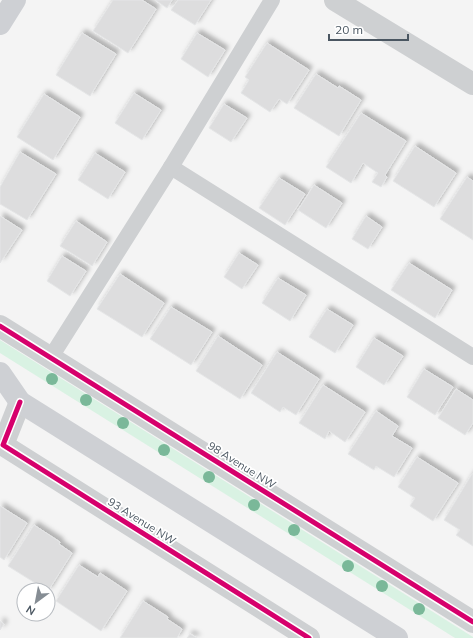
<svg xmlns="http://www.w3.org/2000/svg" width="473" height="638" viewBox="0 0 473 638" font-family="Mulish,sans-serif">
<defs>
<filter id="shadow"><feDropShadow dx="3.5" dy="-3.5" stdDeviation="2" flood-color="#0004"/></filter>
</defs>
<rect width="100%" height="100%" fill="#f4f4f4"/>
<!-- green -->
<path fill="#d9f2e3" d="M 0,340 L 473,637 L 473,638 L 455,638 L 0,353 Z"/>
<!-- building -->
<g fill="#ddddde" stroke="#e5e6e7" filter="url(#shadow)">
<path d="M 113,0 L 142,0 L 156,9 L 128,53 L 93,31 Z"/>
<path d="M 155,0 L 172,0 L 167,8 Z"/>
<path d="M 178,0 L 211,0 L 195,25 L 171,10 Z"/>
<path d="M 82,33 L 116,54 L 90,96 L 56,75 Z"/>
<path d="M 197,33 L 225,50 L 208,77 L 181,59 Z"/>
<path d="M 267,43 L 309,70 L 287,104 L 279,99 L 270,112 L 241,93 L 249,80 L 245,77 Z"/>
<path d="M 316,74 L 338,88 L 339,86 L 361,100 L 339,136 L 294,108 Z"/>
<path d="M 134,93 L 161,110 L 142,140 L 115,123 Z"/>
<path d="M 44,94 L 80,117 L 53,160 L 17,137 Z"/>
<path d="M 224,104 L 247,118 L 231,142 L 209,128 Z"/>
<path d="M 361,113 L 406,141 L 385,175 L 387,177 L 381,187 L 372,182 L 378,173 L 363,163 L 351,183 L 326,167 Z"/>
<path d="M 415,146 L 456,173 L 434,207 L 393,181 Z"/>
<path d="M 20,152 L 56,174 L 27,220 L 0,204 L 0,187 Z"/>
<path d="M 95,153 L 125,172 L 108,199 L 78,180 Z"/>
<path d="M 467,177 L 473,181 L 473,240 L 440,219 Z"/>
<path d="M 279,178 L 305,194 L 285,225 L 259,208 Z"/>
<path d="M 314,185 L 342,203 L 326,228 L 298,210 Z"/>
<path d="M 0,216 L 22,230 L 0,263 Z"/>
<path d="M 366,216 L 382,227 L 368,249 L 352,239 Z"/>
<path d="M 76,221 L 107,242 L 92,266 L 60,246 Z"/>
<path d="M 239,253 L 258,265 L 242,289 L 224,277 Z"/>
<path d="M 62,256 L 86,271 L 70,296 L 47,281 Z"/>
<path d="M 409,263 L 452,290 L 435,318 L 391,290 Z"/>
<path d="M 120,274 L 164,303 L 142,337 L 97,309 Z"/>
<path d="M 278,278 L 306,295 L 290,321 L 262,303 Z"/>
<path d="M 171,307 L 212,332 L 191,365 L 150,339 Z"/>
<path d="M 327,309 L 353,325 L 335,353 L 309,337 Z"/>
<path d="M 218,336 L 262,365 L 240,399 L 196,371 Z"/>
<path d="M 374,338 L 403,356 L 384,385 L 356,367 Z"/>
<path d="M 277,352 L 319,379 L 296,415 L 283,407 L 280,412 L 251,393 Z"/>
<path d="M 424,369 L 453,387 L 435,415 L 407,397 Z"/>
<path d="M 323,385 L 365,412 L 345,442 L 329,431 L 325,439 L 299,423 Z"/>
<path d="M 456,389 L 473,400 L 473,423 L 465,435 L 438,418 Z"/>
<path d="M 376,411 L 398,426 L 392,436 L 412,448 L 394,477 L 376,466 L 374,470 L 348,454 Z"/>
<path d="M 417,457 L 458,483 L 433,521 L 410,506 L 415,498 L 398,487 Z"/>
<path d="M 472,474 L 473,474 L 473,546 L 456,535 L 460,530 L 444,520 Z"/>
<path d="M 0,506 L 27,523 L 4,560 L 0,557 Z"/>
<path d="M 34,525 L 60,542 L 59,544 L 72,553 L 48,591 L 8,566 Z"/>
<path d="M 79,565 L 98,577 L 100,573 L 127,591 L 101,631 L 56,601 Z"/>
<path d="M 143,601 L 168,617 L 167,619 L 182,629 L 177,638 L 120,638 Z"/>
<path d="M 0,621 L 4,624 L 0,630 Z"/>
<path d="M 190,634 L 197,638 L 187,638 Z"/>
</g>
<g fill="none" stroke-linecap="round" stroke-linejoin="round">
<!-- lane -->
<g stroke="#ced0d2" stroke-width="16">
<path d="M 171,167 L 473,357"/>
<path d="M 51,357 L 171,167 L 272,0"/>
</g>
<!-- street -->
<g stroke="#ced0d2" stroke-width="22">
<path d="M 335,0 L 473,84"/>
<path d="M 0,326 L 473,622"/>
<path d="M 20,402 L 3,445 L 309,638"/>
</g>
<!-- secondary -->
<g stroke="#ced0d4" stroke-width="22">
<path d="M 0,24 L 15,0"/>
<path d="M 0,373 L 20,402 L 397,638"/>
</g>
<defs>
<g id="cycleway">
<path d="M 0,326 L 473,622"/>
<path d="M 20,402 L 3,445 L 309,638"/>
</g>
</defs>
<!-- cycleway casing -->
<use href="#cycleway" stroke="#fff" stroke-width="8"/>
<!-- cycleway -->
<use href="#cycleway" stroke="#d6006c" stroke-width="5"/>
</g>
<!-- trees -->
<g fill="#7ab899">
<circle cx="52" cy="379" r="6"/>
<circle cx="86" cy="400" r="6"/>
<circle cx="123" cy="423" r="6"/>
<circle cx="164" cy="450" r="6"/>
<circle cx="209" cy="477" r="6"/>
<circle cx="254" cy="505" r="6"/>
<circle cx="294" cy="530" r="6"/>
<circle cx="348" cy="566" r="6"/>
<circle cx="382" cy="586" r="6"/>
<circle cx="419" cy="609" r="6"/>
</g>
<g text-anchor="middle" stroke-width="3.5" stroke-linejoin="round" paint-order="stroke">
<!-- street labels -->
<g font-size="11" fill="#4a5661" stroke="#fff">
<text transform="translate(242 465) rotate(32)" y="4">98 Avenue NW</text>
<text transform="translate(142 521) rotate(32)" y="4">93 Avenue NW</text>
</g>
</g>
<!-- north arrow -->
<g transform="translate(36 602) rotate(212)"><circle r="19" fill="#ffffff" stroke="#b7bbc0"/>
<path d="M0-3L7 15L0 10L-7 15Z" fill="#868d94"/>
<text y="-6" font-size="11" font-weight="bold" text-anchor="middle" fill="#4a5661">N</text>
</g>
<!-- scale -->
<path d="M329 34v6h79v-6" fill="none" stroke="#4a5661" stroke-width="2"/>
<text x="335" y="34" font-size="12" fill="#4a5661" stroke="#ffffff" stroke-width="3" paint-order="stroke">20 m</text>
</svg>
